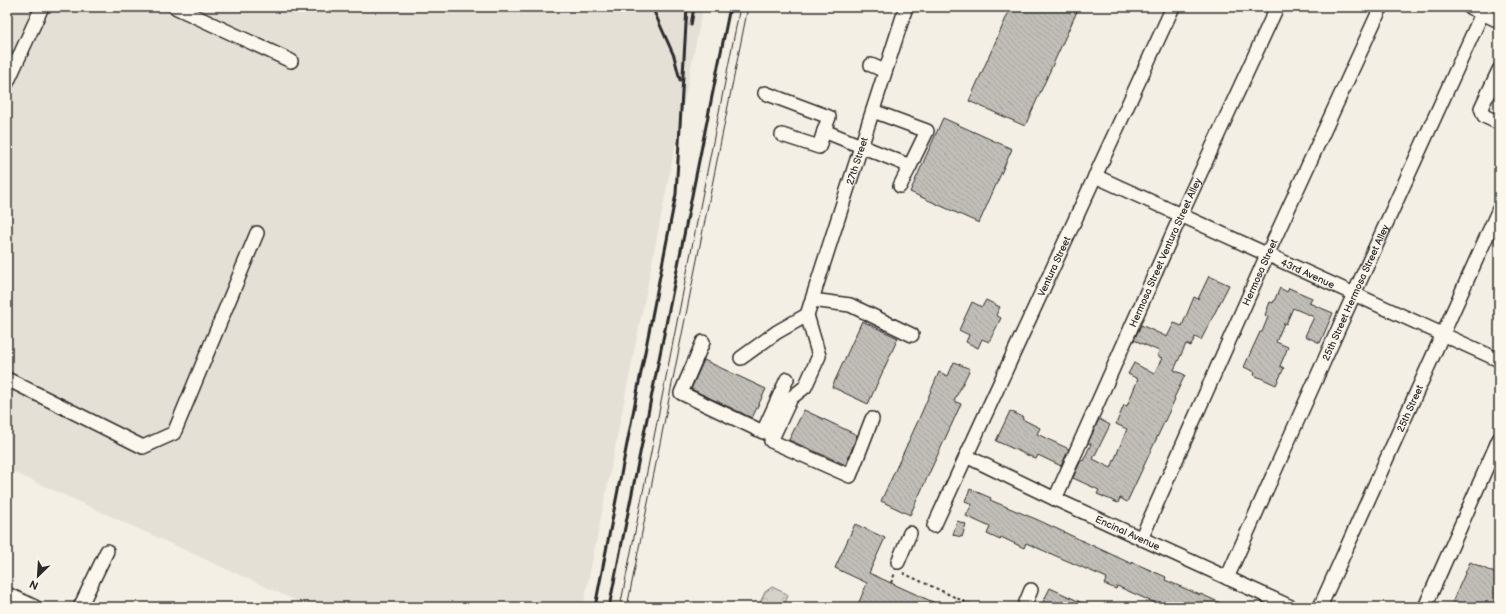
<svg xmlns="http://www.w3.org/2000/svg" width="1506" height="614" viewBox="0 0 1506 614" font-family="'Balsamiq Sans',sans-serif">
<defs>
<pattern id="park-crowns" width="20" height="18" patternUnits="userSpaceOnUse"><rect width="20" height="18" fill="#d5d2c9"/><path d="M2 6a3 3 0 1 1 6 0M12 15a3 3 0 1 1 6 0" fill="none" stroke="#b7b4ad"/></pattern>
<pattern id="building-back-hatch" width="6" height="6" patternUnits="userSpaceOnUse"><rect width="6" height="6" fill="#c0beb6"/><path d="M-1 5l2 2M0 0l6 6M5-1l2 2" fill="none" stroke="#a5a39d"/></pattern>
</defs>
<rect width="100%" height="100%" fill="#f3efe4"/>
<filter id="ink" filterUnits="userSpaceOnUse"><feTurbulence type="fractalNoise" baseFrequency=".025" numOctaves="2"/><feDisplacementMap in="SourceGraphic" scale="8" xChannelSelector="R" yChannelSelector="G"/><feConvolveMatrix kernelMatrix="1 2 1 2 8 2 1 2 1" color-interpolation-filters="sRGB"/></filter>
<g filter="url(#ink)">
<!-- built -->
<path fill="#e4e0d6" d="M 7,7 L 703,7 L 583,607 L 310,607 L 7,469 Z"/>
<!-- park -->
<path fill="url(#park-crowns)" stroke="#807e7a" d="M 772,587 L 787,594 L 788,596 L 783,607 L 758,607 L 765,592 Z"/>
<!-- building -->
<g fill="url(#building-back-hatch)" stroke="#2b2b2b">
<path d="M 1011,7 L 1079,7 L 1025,126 L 969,101 Z"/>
<path d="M 943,118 L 1012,149 L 979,223 L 910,192 Z"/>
<path d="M 1209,276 L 1229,285 L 1201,340 L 1195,337 L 1191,346 L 1186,344 L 1174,370 L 1185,375 L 1174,398 L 1175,399 L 1127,502 L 1120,498 L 1118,503 L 1097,494 L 1099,490 L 1073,478 L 1081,460 L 1083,461 L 1091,444 L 1088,443 L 1099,419 L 1110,425 L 1093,459 L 1111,468 L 1127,429 L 1116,424 L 1124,405 L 1127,406 L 1138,379 L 1128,374 L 1134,363 L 1154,374 L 1162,358 L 1157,356 L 1159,351 L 1134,340 L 1141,325 L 1167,337 L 1174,323 L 1182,326 L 1194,297 L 1198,299 Z"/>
<path d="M 1280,288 L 1287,292 L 1289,288 L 1312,298 L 1309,303 L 1333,313 L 1320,343 L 1305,336 L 1314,317 L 1293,308 L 1286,324 L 1284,323 L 1276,342 L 1288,347 L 1280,366 L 1284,368 L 1276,385 L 1254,375 L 1255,372 L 1244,367 L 1260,332 L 1262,332 L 1268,317 L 1265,315 L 1270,302 L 1273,303 Z"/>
<path d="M 986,300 L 1000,307 L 996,315 L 1001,318 L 989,342 L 982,339 L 978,348 L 966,342 L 969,335 L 959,330 L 972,302 L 982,307 Z"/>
<path d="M 862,321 L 898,338 L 868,404 L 832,387 Z"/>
<path d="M 704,360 L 766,389 L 752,418 L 691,389 Z"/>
<path d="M 954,362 L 970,369 L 954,401 L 961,404 L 910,515 L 881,501 L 918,421 L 939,372 L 948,376 Z"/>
<path d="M 804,410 L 857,435 L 846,465 L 789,440 Z"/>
<path d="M 1010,411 L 1023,417 L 1022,419 L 1040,428 L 1037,434 L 1069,449 L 1061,466 L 1038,455 L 1036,459 L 996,441 Z"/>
<path d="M 970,489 L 991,498 L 990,500 L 1038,520 L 1132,564 L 1132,562 L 1166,577 L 1165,580 L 1200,595 L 1201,594 L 1229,607 L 1164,607 L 1117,586 L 1116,589 L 1104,584 L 1107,578 L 1026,543 L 1024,548 L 1001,537 L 1000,540 L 987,534 L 990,527 L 966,516 L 972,504 L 965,501 Z"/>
<path d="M 957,521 L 966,524 L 962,537 L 953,535 Z"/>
<path d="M 855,524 L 885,538 L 869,573 L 944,607 L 892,607 L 885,604 L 884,607 L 857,607 L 867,583 L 835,568 Z"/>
<path d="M 1470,562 L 1499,575 L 1499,607 L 1460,607 L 1452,603 Z"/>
<path d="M 1050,588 L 1091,607 L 1049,607 L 1042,604 Z"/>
</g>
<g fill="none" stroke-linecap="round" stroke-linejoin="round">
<defs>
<g id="minor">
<path d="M 175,7 L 291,61"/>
<path d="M 1469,7 L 1499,21"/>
<path d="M 871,65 L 885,71"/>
<path d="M 1499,70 L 1481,108 L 1484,116 L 1499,123"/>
<path d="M 7,83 L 42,7"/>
<path d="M 765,93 L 829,117 L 824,131"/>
<path d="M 873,111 L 927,131 L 910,166"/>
<path d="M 782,135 L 819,147 L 824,131 L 910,166 L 900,186"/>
<path id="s1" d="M 1095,176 L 1499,360"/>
<path d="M 812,300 L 850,305 L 912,335"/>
<path id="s2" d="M 807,315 L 906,7"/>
<path d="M 807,315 L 819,356 L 805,387 L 791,398 L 771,441 L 850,476 L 872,419"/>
<path d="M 703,342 L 681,393 L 763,432 L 787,379"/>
<path d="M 741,358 L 777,332 L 807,315"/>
<path d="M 7,379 L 143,447 L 174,433 L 257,233"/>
<path id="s3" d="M 966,456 L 1055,499 L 1291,607"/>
<path id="s4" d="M 1055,499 L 1181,215 L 1277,7"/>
<path id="s5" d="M 934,526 L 1173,7"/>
<path id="s6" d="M 1141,539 L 1267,255 L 1381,7"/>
<path d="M 898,562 L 910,533"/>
<path id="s7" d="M 1227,578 L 1354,294 L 1485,7"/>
<path d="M 7,594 L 35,607"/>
<path d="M 80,607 L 107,551"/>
<path d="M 1024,607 L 1031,590"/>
<path id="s8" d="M 1320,607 L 1499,209"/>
<path d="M 1425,607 L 1499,439"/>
</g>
</defs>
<!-- minor casing -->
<use href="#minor" stroke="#2b2b2b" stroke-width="16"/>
<!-- path -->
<g stroke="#2b2b2b" stroke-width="2" stroke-dasharray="3 3" stroke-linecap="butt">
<path d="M 903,573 L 976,607"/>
<path d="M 891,583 L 895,573"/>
</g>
<!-- minor -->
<use href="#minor" stroke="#fbf7ec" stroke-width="13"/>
<!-- tram -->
<g stroke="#2b2b2b" stroke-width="1">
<path d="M 620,607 L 740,7"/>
<path d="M 627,607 L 748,7"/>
</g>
<!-- rail -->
<g stroke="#2b2b2b" stroke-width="3">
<path d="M 652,7 L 674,56 L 680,80"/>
<path d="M 691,25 L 694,7"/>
<path d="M 595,607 L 676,194 L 687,7"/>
<path d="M 609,607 L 730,7"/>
</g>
</g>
</g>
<g text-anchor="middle" stroke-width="3" stroke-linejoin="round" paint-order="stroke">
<!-- street labels -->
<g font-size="10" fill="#2b2b2b" stroke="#fbf7ec">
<text dy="4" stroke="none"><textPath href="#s2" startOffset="162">27th Street</textPath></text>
<text dy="4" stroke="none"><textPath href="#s4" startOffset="270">Hermosa Street Ventura Street Alley</textPath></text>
<text dy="4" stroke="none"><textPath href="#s5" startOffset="286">Ventura Street</textPath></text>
<text dy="4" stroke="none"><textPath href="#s6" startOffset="292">Hermosa Street</textPath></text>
<text dy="4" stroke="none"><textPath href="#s1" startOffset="234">43rd Avenue</textPath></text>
<text dy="4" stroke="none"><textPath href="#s7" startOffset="313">25th Street Hermosa Street Alley</textPath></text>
<text dy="4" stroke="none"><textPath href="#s8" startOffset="218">25th Street</textPath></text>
<text dy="4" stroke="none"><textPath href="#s3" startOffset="179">Encinal Avenue</textPath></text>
</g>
</g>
<!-- margin -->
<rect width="1506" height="614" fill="none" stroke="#fbf7ec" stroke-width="24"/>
<rect x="12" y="12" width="1482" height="590" fill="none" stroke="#2b2b2b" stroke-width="1.5" filter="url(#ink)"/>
<!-- north arrow -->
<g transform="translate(38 576) rotate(205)" stroke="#fbf7ec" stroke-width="3" paint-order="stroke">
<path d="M0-3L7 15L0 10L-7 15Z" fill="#2b2b2b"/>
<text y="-6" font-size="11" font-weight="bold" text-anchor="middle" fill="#2b2b2b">N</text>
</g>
</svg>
